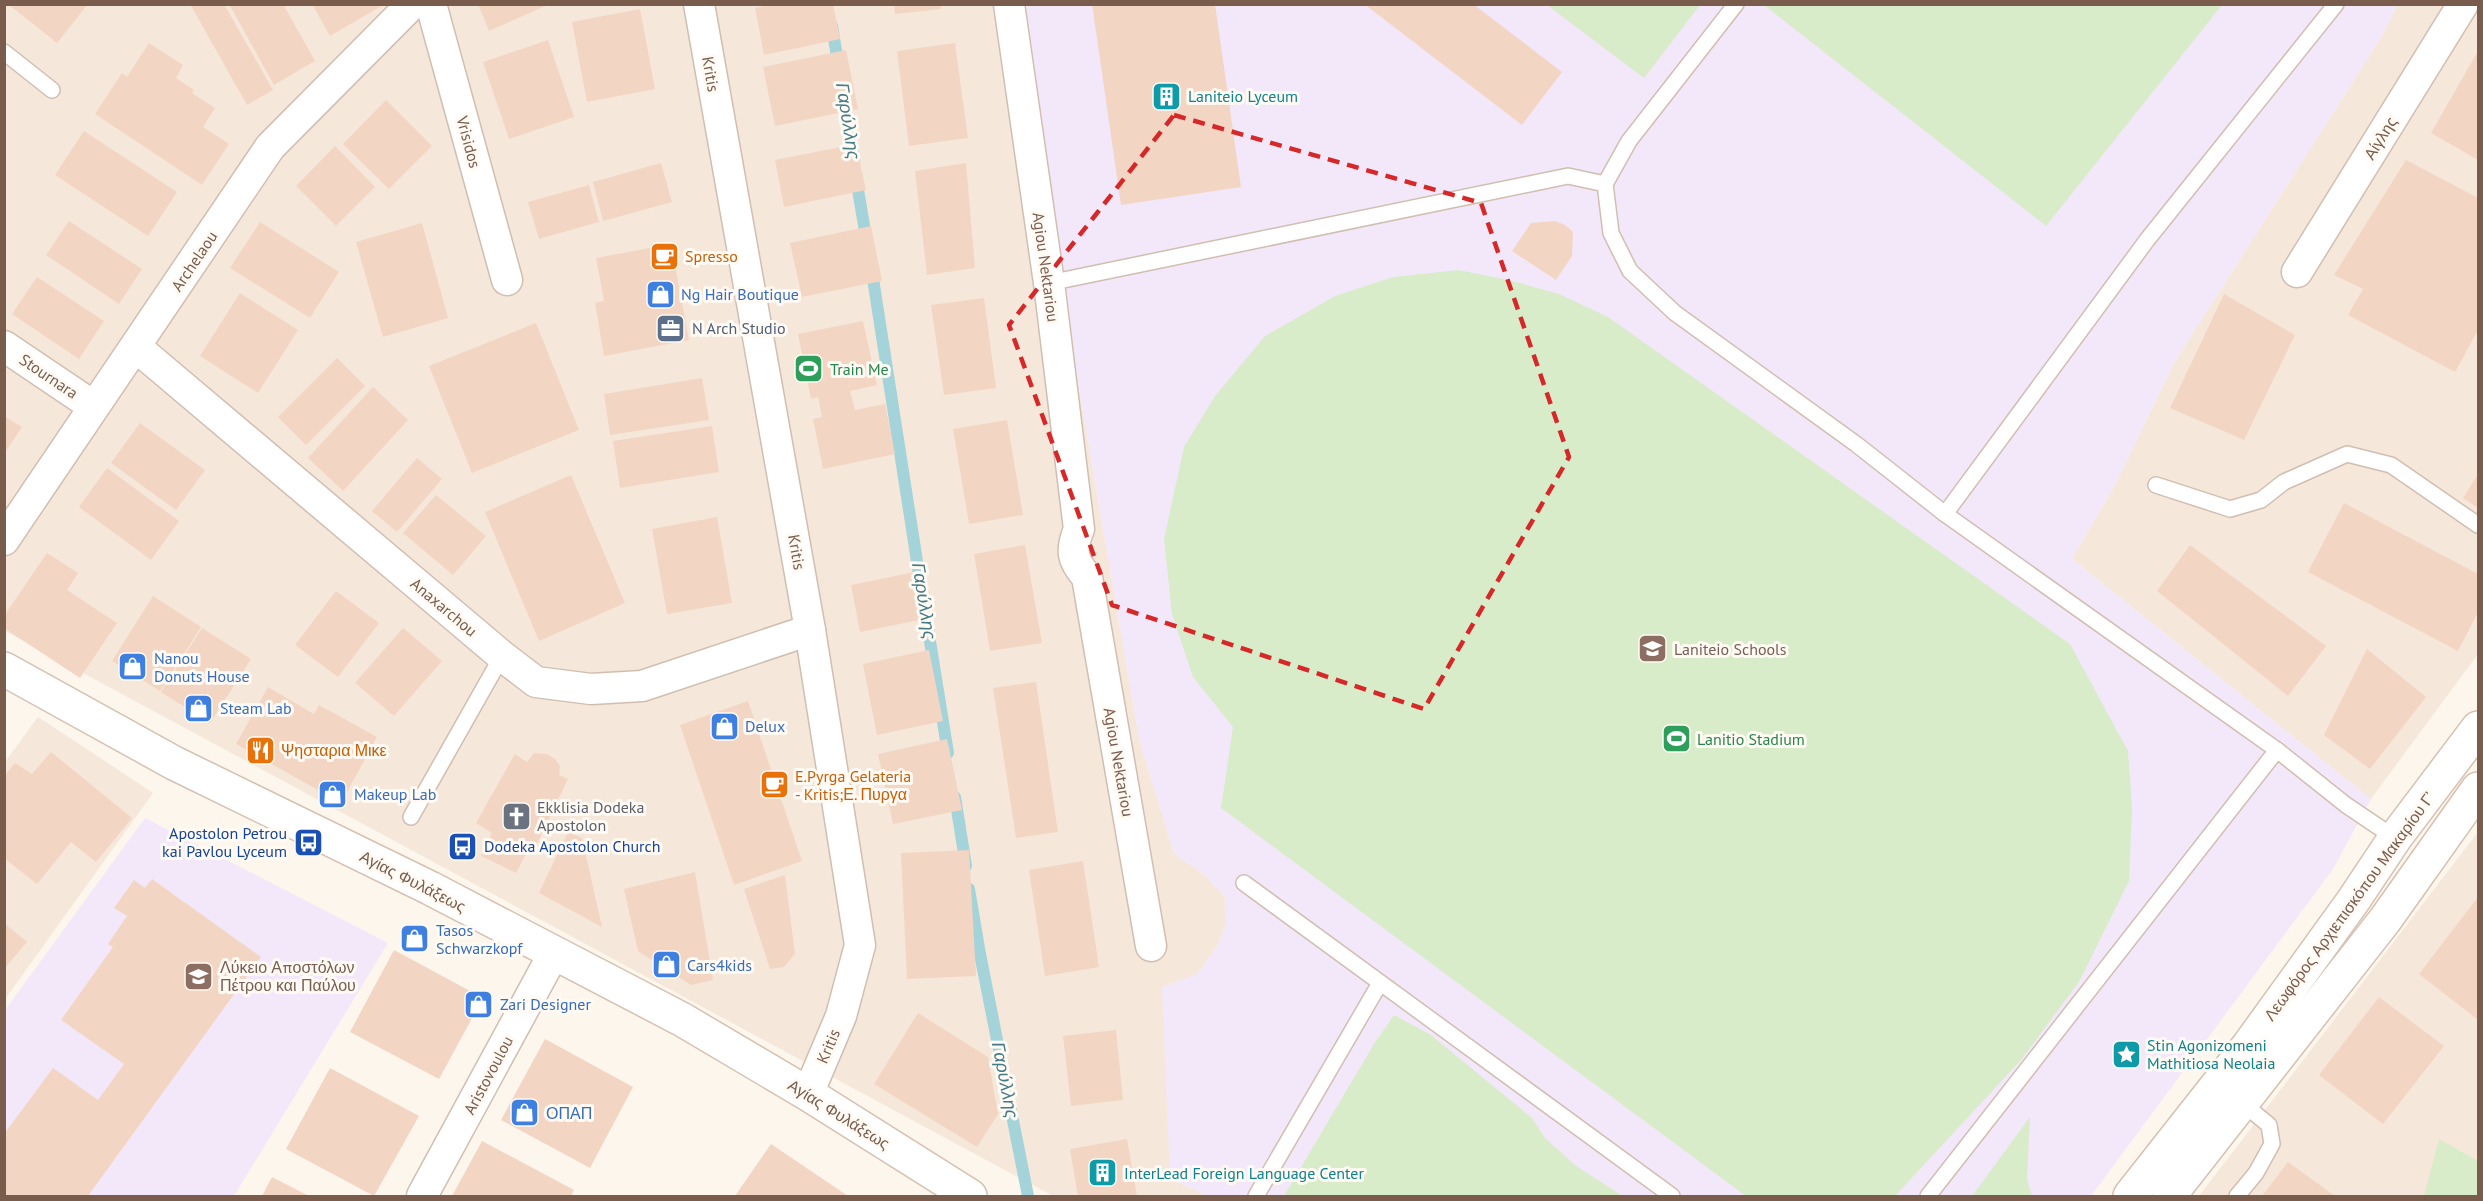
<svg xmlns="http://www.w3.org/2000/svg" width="2483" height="1201" viewBox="0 0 2483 1201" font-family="'PT Sans',sans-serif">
<rect width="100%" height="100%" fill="#fdf6ec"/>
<!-- residential -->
<g fill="#f5e8da">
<path d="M 4,5 L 1026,5 L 1069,330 L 1139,738 L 1174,854 L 1204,874 L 1225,897 L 1226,923 L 1217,947 L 1197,974 L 1170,1179 L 1209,1196 L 1053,1196 L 5,631 Z"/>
<path d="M 2397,5 L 2478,5 L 2478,654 L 2371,799 L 2072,559 L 2116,483 L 2174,363 L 2382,36 Z"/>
<path d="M 38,717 L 153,793 L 5,999 L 5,762 Z"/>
<path d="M 2478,832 L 2478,1196 L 2199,1196 Z"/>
</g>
<!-- education -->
<g fill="#f3e8fa">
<path d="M 1026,5 L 2397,5 L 2382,36 L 2174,363 L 2116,483 L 2072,559 L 2371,799 L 2333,869 L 2091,1196 L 1209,1196 L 1170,1179 L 1162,987 L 1197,974 L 1217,947 L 1226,923 L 1225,897 L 1204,874 L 1174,854 L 1139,738 L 1069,330 Z"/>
<path d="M 145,818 L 388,943 L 234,1196 L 5,1196 L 5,1010 Z"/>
</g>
<!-- green -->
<g fill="#d8ecc9">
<path d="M 1547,5 L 1700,5 L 1644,78 Z"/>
<path d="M 1764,5 L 2222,4 L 2222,5 L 2046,226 Z"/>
<path d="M 1458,270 L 1509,280 L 1559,294 L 1608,317 L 2070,644 L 2128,751 L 2132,809 L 2129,881 L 2079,982 L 2021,1060 L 1895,1196 L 1746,1196 L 1221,808 L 1233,727 L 1193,677 L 1172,614 L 1164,539 L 1184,447 L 1215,396 L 1265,336 L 1335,296 L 1393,277 Z"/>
<path d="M 1394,1015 L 1431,1035 L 1532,1118 L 1545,1138 L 1576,1166 L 1623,1196 L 1284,1196 L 1374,1044 Z"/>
<path d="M 2030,1117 L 2027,1179 L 2032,1196 L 1972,1196 Z"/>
<path d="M 2439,1139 L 2478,1161 L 2478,1196 L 2424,1196 Z"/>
</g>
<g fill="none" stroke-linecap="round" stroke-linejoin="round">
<!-- stream -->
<g stroke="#a5d3da" stroke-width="12">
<path d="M 832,26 L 839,69"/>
<path d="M 844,98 L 854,160"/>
<path d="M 856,178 L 867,243"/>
<path d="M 871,266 L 921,587"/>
<path d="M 924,604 L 948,753"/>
<path d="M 955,797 L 966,866"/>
<path d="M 969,889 L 980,954 L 1028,1196"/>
</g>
</g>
<!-- building -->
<g fill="#f3d5c3">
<path d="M 8,4 L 88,4 L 57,43 Z"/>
<path d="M 190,4 L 224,4 L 273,90 L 247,105 Z"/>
<path d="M 229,4 L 283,4 L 315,61 L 274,85 Z"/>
<path d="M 312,4 L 385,4 L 330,36 Z"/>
<path d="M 478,4 L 550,4 L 489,31 Z"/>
<path d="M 774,4 L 833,4 L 840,39 L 764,55 L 755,8 Z"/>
<path d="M 894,4 L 940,4 L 941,9 L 895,14 Z"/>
<path d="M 1092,4 L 1215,4 L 1241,187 L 1121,205 Z"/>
<path d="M 1364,4 L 1473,4 L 1562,72 L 1522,125 Z"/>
<path d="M 640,9 L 655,89 L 587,102 L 572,22 Z"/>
<path d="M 548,40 L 574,117 L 509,139 L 483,62 Z"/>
<path d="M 149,43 L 183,65 L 176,78 L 194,90 L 192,93 L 215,108 L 203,127 L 229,144 L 202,185 L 95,114 L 122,73 L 127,77 Z"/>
<path d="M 955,43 L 968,138 L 909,146 L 897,51 Z"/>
<path d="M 846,50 L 858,109 L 775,126 L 763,67 Z"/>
<path d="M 2478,51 L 2478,160 L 2431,133 Z"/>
<path d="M 386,100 L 432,146 L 389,189 L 343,144 Z"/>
<path d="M 84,131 L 177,192 L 148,236 L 55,175 Z"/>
<path d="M 856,144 L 866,190 L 784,207 L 775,160 Z"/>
<path d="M 335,146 L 375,187 L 336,226 L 296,186 Z"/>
<path d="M 2406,160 L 2478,198 L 2478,330 L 2455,372 L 2348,315 L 2363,289 L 2334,275 Z"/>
<path d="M 661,163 L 672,202 L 603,221 L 593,182 Z"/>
<path d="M 966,163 L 975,268 L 927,275 L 915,171 Z"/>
<path d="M 589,185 L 599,222 L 539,239 L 528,202 Z"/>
<path d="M 69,221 L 142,269 L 119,304 L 46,255 Z"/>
<path d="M 1555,221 L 1565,225 L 1573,232 L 1572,256 L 1556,280 L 1512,251 L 1531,223 Z"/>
<path d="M 260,222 L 339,272 L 310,318 L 230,268 Z"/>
<path d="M 422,223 L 448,318 L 383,337 L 356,242 Z"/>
<path d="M 871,226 L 882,281 L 802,297 L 790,243 Z"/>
<path d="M 671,244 L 689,340 L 604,356 L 595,303 L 604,301 L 596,258 Z"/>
<path d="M 37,277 L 104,321 L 79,359 L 12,314 Z"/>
<path d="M 240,293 L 298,330 L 258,393 L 200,356 Z"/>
<path d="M 2224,294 L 2295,335 L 2244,440 L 2170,408 Z"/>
<path d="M 984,298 L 996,388 L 944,395 L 931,305 Z"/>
<path d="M 863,321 L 877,385 L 850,391 L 855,410 L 885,404 L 895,454 L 823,469 L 813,419 L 822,417 L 818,397 L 811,399 L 798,334 Z"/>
<path d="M 536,323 L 579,430 L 472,473 L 429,366 Z"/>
<path d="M 337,358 L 365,386 L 306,445 L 278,417 Z"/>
<path d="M 702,378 L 709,420 L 610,435 L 604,394 Z"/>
<path d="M 373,387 L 408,420 L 343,491 L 308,458 Z"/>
<path d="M 4,416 L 22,427 L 4,454 Z"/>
<path d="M 1007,420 L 1023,515 L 969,524 L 953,429 Z"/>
<path d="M 140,423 L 205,470 L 176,510 L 111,463 Z"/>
<path d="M 712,426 L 719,472 L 620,488 L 613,441 Z"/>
<path d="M 417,458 L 442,479 L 397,532 L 372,511 Z"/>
<path d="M 107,468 L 179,521 L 151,560 L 79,507 Z"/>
<path d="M 2478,474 L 2478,508 L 2463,498 Z"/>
<path d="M 571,475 L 625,603 L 539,641 L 485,512 Z"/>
<path d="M 436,495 L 486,536 L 453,575 L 403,533 Z"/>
<path d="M 2344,503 L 2478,574 L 2478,612 L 2458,651 L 2308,572 Z"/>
<path d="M 717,517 L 732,603 L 667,614 L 652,529 Z"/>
<path d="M 1025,545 L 1042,643 L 990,651 L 974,554 Z"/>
<path d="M 2190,545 L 2326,646 L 2288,696 L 2157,591 Z"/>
<path d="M 47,553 L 78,573 L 67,590 L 117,623 L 80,678 L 4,628 L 4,616 Z"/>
<path d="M 925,570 L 934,617 L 860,632 L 851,585 Z"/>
<path d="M 336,591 L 379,623 L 338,677 L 295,645 Z"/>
<path d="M 153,596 L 201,627 L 160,691 L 112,661 Z"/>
<path d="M 202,628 L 251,659 L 210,723 L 161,692 Z"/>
<path d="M 403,628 L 442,661 L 394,716 L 355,683 Z"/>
<path d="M 2367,649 L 2426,697 L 2370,769 L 2324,735 Z"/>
<path d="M 929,650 L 943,721 L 877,735 L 863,664 Z"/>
<path d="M 1036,682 L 1058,832 L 1016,838 L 993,688 Z"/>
<path d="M 268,687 L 314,714 L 319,705 L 377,737 L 341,803 L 236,744 Z"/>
<path d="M 748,701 L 802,861 L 734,885 L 680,725 Z"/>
<path d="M 947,739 L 962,810 L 893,824 L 878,754 Z"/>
<path d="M 51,752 L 132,818 L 96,862 L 71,842 L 37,884 L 4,858 L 4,776 L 15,763 L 32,774 Z"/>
<path d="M 534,753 L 547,754 L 555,759 L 560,766 L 559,775 L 568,779 L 532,854 L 527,852 L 516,873 L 481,856 L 492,833 L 476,823 L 515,754 L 527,762 Z"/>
<path d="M 568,832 L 582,838 L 602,927 L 539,893 Z"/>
<path d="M 969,850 L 976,976 L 907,979 L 901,853 Z"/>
<path d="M 1083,861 L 1099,967 L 1045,976 L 1029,870 Z"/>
<path d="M 695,872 L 713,980 L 691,985 L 638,951 L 624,889 Z"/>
<path d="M 785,875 L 795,954 L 784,967 L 770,969 L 744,889 Z"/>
<path d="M 152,879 L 261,957 L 88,1196 L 4,1196 L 4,1134 L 53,1068 L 98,1100 L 124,1064 L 61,1020 L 113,947 L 108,944 L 127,916 L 114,908 L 134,880 L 145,888 Z"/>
<path d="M 2478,897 L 2478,1020 L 2419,974 Z"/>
<path d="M 4,923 L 27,942 L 4,969 Z"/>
<path d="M 394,950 L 483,998 L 439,1079 L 350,1032 Z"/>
<path d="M 2379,997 L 2444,1046 L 2383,1124 L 2319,1075 Z"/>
<path d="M 918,1013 L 988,1057 L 998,1114 L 977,1147 L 874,1084 Z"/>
<path d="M 1116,1030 L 1123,1100 L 1071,1106 L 1063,1036 Z"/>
<path d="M 545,1039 L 633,1087 L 590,1168 L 501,1120 Z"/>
<path d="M 330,1068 L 419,1116 L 374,1196 L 286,1149 Z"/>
<path d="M 1127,1139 L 1137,1196 L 1078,1196 L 1070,1149 Z"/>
<path d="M 482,1141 L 574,1190 L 571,1196 L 452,1196 Z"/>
<path d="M 771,1144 L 848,1196 L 735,1196 Z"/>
<path d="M 2288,1162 L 2335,1196 L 2262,1196 Z"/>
<path d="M 272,1177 L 309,1196 L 262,1196 Z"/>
</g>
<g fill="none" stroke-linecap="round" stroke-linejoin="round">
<defs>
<g id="lane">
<path d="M 1736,4 L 1629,141 L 1605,184 L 1611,233 L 1630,271 L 1675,313 L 1856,444 L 1945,514 L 2277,750 L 2346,805 L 2395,838"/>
<path d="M 4,52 L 52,90"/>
<path d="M 1049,283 L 1568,176 L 1605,184"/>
<path d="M 2156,485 L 2230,509 L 2261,500 L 2284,482 L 2347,454 L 2391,465 L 2478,525"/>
<path d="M 1945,514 L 2147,240 L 2336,4"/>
<path d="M 411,817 L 502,656"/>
<path d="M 1244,883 L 1672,1196"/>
<path d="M 1256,1196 L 1380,983"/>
<path d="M 1928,1196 L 2277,750"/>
<path d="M 2237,1196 L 2256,1173 L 2272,1144 L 2269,1125 L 2241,1102"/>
</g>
<g id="street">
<path d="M 431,4 L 507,280"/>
<path d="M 699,4 L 810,630 L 860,945 L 841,1016 L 808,1094"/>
<path d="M 1009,4 L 1049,283 L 1079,529 C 1070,551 1072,560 1087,577 L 1151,946"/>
<path d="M 2297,272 L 2463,4"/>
<path d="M 4,346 L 93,406"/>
<path d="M 136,347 L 502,656 L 536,682 L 591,689 L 642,686 L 810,630"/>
<path d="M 4,540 L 270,147 L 412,4"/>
<path d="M 422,1196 L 554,953"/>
</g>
<g id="secondary">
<path d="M 4,669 L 174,763 L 430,888 L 683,1020 L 808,1094 L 970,1196"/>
<path d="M 2130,1196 L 2249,1045 L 2353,901 L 2395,838 L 2478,728"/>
<path d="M 2169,1196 L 2385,920 L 2478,789"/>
</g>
</defs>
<!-- lane casing -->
<use href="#lane" stroke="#d1beb0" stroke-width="18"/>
<!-- street casing -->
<use href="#street" stroke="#d1beb0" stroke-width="33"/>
<!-- secondary casing -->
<use href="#secondary" stroke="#d6c0b0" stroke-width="36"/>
<!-- lane -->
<use href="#lane" stroke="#fff" stroke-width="15"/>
<!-- street -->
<use href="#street" stroke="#fff" stroke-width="30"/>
<!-- secondary -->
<use href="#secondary" stroke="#fff" stroke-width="33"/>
</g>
<!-- marked area -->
<path fill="none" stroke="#d62828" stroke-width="4.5" stroke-dasharray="12 8" stroke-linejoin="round" d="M 1174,115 L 1481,203 L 1569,457 L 1424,709 L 1112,605 L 1009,325 Z"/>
<!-- icons -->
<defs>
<symbol id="building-square" viewBox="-11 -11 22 22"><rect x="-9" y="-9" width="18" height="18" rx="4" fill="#0f9aa8" stroke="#fffaf3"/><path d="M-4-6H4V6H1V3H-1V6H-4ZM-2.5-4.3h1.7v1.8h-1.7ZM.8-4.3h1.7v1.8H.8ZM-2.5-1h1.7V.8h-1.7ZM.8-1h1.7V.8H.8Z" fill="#fff"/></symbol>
<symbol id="cafe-square" viewBox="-11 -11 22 22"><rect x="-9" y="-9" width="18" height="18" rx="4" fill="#e8710a" stroke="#fffaf3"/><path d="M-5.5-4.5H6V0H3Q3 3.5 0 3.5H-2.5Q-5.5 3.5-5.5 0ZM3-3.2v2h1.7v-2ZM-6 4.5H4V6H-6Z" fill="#fff"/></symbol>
<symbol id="shop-square" viewBox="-11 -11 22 22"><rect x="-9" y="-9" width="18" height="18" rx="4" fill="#3f7fe0" stroke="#fffaf3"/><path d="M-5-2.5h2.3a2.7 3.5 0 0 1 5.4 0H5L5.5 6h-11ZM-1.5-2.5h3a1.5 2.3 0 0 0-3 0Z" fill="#fff"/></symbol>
<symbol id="office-square" viewBox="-11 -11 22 22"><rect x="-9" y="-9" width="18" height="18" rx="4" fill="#5c6f8a" stroke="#fffaf3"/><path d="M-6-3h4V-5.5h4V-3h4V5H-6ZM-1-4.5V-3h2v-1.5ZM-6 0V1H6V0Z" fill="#fff"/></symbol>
<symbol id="stadium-square" viewBox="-11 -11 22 22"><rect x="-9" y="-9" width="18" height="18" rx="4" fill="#2e9e5b" stroke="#fffaf3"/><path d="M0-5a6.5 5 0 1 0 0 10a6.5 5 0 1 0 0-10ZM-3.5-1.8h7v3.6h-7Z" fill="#fff"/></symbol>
<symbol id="school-square" viewBox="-11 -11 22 22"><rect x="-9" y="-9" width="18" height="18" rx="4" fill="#8d6e63" stroke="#fffaf3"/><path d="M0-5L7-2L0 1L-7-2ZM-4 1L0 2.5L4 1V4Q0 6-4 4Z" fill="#fff"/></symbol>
<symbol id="restaurant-square" viewBox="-11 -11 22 22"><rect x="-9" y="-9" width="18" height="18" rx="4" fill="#e8710a" stroke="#fffaf3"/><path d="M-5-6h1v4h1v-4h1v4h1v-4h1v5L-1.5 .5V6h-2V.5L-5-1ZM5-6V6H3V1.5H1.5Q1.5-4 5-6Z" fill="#fff"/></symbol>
<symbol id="church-square" viewBox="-11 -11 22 22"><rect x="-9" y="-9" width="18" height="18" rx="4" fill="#6b7280" stroke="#fffaf3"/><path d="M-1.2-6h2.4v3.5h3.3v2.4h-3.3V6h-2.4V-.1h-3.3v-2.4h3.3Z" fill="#fff"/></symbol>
<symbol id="bus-square" viewBox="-11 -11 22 22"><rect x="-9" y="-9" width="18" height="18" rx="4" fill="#1a4fb4" stroke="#fffaf3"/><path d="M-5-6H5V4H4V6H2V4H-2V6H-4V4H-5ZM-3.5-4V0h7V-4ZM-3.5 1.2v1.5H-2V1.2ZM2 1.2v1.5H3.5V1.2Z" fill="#fff"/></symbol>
<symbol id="sight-square" viewBox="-11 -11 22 22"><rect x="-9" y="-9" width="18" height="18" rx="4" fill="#0f9aa8" stroke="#fffaf3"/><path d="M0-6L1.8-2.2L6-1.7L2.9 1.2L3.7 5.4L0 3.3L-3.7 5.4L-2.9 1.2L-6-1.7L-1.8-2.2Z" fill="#fff"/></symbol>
</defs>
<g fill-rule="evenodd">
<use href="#building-square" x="1150" y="80" width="33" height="33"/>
<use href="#cafe-square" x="648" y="240" width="33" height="33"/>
<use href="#shop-square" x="644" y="278" width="33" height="33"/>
<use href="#office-square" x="654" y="312" width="33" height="33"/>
<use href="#stadium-square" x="792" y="352" width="33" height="33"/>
<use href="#school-square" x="1636" y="632" width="33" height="33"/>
<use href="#shop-square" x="116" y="650" width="33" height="33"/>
<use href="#shop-square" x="182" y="692" width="33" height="33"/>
<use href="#shop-square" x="708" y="710" width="33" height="33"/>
<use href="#stadium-square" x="1660" y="722" width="33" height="33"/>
<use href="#restaurant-square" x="244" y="734" width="33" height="33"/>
<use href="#cafe-square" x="758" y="768" width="33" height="33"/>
<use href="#shop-square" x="316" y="778" width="33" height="33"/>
<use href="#church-square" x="500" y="800" width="33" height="33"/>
<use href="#bus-square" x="292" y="826" width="33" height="33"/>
<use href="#bus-square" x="446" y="830" width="33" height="33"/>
<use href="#shop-square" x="398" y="922" width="33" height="33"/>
<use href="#shop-square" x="650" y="948" width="33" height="33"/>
<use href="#school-square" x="182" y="960" width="33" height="33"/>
<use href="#shop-square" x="462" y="988" width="33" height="33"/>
<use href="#sight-square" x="2110" y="1038" width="33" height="33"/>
<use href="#shop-square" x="508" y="1096" width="33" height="33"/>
<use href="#building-square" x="1086" y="1156" width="33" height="33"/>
</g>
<g text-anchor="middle" stroke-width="6" stroke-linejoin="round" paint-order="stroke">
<!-- street labels -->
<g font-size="16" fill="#7a5c4d" stroke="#fffaf3">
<text transform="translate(711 74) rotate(80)" y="6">Kritis</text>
<text transform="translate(2380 138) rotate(-58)" y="6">Αίγλης</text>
<text transform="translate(469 142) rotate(75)" y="6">Vrisidos</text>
<text transform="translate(194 261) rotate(-56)" y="6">Archelaou</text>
<text transform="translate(1046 267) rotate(82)" y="6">Agiou Nektariou</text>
<text transform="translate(49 376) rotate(34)" y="6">Stournara</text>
<text transform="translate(797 552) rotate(80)" y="6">Kritis</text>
<text transform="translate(444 607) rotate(40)" y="6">Anaxarchou</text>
<text transform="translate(1119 762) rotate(80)" y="6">Agiou Nektariou</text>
<text transform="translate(413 881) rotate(27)" y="6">Αγίας Φυλάξεως</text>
<text transform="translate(2349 906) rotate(-54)" y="6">Λεωφόρος Αρχιεπισκόπου Μακαρίου Γ’</text>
<text transform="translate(828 1046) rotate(-67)" y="6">Kritis</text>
<text transform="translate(488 1075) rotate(-62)" y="6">Aristovoulou</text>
<text transform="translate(839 1114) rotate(32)" y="6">Αγίας Φυλάξεως</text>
</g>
<!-- culture labels -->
<g font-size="16" fill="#0d838f" stroke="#fffaf3" text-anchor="start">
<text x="1188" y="102">Laniteio Lyceum</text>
<text x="2147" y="1051">Stin Agonizomeni<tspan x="2147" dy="18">Mathitiosa Neolaia</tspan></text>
<text x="1124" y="1179">InterLead Foreign Language Center</text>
</g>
<!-- food labels -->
<g font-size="16" fill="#c56008" stroke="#fffaf3" text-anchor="start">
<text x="685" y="262">Spresso</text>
<text x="281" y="756">Ψησταρια Μικε</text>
<text x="795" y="782">E.Pyrga Gelateria<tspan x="795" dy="18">- Kritis;Ε. Πυργα</tspan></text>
</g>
<!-- shop labels -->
<g font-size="16" fill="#366cbe" stroke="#fffaf3" text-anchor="start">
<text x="681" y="300">Ng Hair Boutique</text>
<text x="154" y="664">Nanou<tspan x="154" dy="18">Donuts House</tspan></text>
<text x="220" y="714">Steam Lab</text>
<text x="745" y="732">Delux</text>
<text x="354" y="800">Makeup Lab</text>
<text x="436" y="936">Tasos<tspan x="436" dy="18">Schwarzkopf</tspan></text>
<text x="687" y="971">Cars4kids</text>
<text x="500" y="1010">Zari Designer</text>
<text x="546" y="1119">ΟΠΑΠ</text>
</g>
<!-- service labels -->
<g font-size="16" fill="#4e5e75" stroke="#fffaf3" text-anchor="start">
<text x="692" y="334">N Arch Studio</text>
</g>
<!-- leisure labels -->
<g font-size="16" fill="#27864d" stroke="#fffaf3" text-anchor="start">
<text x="830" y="375">Train Me</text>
<text x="1697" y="745">Lanitio Stadium</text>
</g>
<!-- education labels -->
<g font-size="16" fill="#785e54" stroke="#fffaf3" text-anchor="start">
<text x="1674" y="655">Laniteio Schools</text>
<text x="220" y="973">Λύκειο Αποστόλων<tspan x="220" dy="18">Πέτρου και Παύλου</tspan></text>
</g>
<!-- worship labels -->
<g font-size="16" fill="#5b616d" stroke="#fffaf3" text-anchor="start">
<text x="537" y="813">Ekklisia Dodeka<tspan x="537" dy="18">Apostolon</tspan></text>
</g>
<!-- transit labels -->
<g font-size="16" fill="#164399" stroke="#fffaf3" text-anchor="end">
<text x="287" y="839">Apostolon Petrou<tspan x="287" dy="18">kai Pavlou Lyceum</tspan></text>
<text x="484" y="852" text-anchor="start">Dodeka Apostolon Church</text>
</g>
<!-- water labels -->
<g font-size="18" font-style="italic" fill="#437c86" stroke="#fffaf3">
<text transform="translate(848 121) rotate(81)" y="6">Γαρύλλης</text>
<text transform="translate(924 601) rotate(81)" y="6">Γαρύλλης</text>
<text transform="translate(1005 1080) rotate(79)" y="6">Γαρύλλης</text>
</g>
</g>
<!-- border -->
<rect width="2483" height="1201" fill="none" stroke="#7a5c4d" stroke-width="12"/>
</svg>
